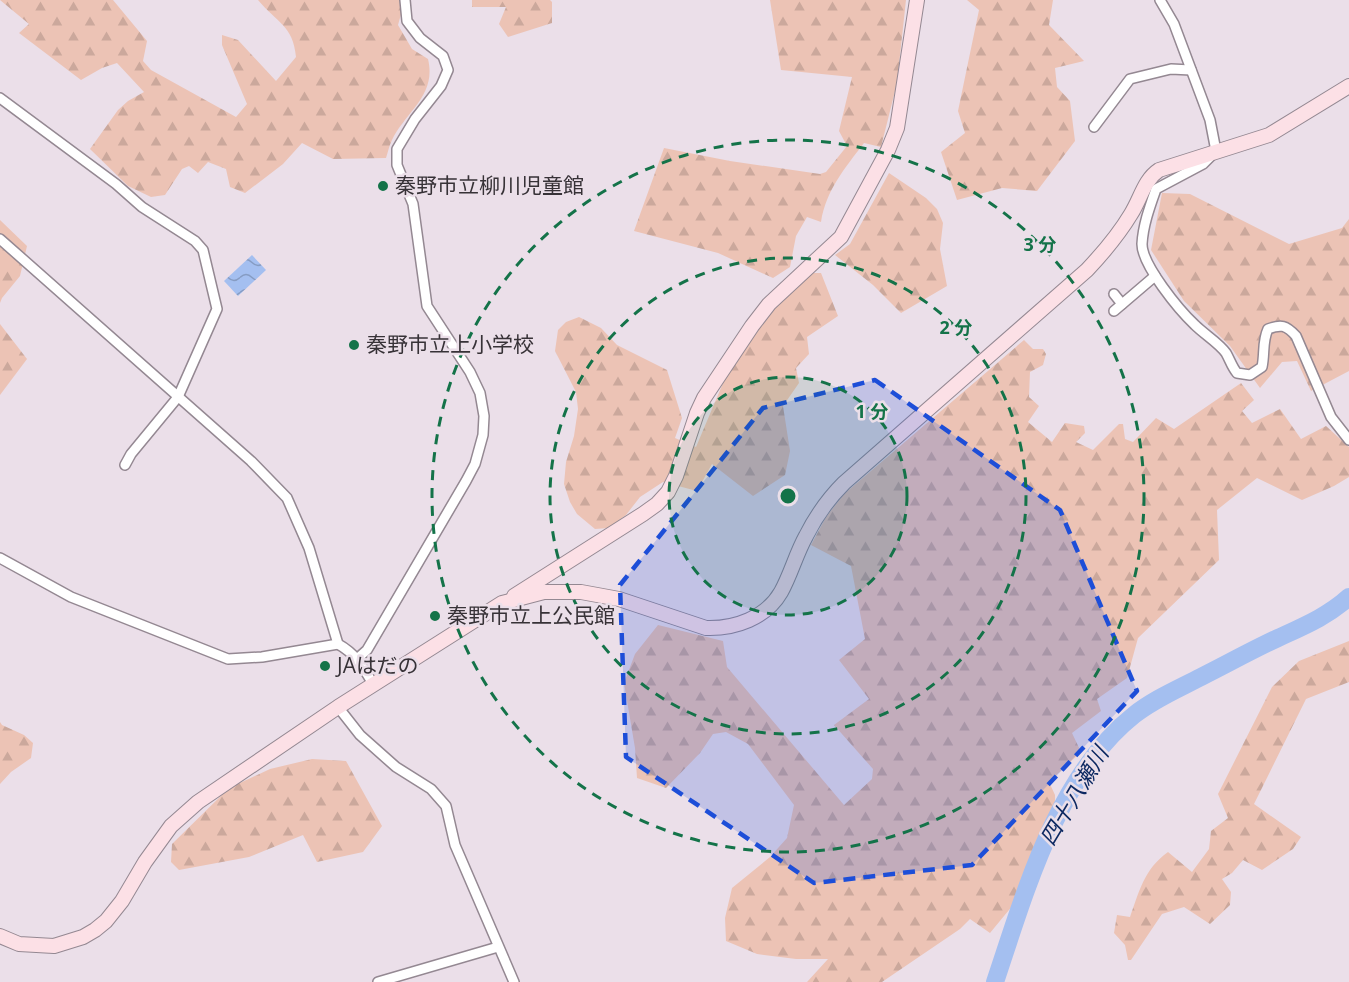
<svg xmlns="http://www.w3.org/2000/svg" width="1349" height="982" viewBox="0 0 1349 982" font-family="'Open Sans','Noto Sans JP',sans-serif">
<defs>
<pattern id="forest-firs" width="22" height="20" patternUnits="userSpaceOnUse" patternTransform="scale(1.5)"><rect width="22" height="20" fill="#ecc3b5"/><path d="M5 1l3.5 6h-7zM16 11l3.5 6h-7z" fill="#cba89c"/></pattern>
<pattern id="water-waves" width="16" height="10" patternUnits="userSpaceOnUse" patternTransform="scale(1.5)"><rect width="16" height="10" fill="#a4bff0"/><path d="M0 5q4-4 8 0t8 0" fill="none" stroke="#869cc3"/></pattern>
</defs>
<rect width="100%" height="100%" fill="#ebdfe9"/>
<!-- forest -->
<g fill="url(#forest-firs)">
<path d="M 0,0 L 113,0 L 147,41 L 143,61 L 151,70 L 236,117 L 247,104 L 222,45 L 222,35 L 238,40 L 276,81 L 296,57 C 293,25 277,23 258,0 L 405,0 L 398,25 L 412,49 L 428,59 C 437,96 405,112 392,140 C 389,146 388,152 386,158 L 333,159 L 302,143 L 283,164 L 245,193 L 230,187 L 226,169 L 208,162 L 198,173 L 189,166 L 182,169 L 165,195 L 151,197 L 128,186 L 90,149 L 118,110 L 128,101 L 144,92 L 117,63 L 102,68 L 81,80 L 19,33 L 29,24 Z"/>
<path d="M 472,0 L 550,0 L 552,2 L 552,23 L 508,37 L 499,24 L 506,7 L 472,7 Z"/>
<path d="M 770,0 L 906,0 L 897,83 L 881,147 L 864,143 C 845,168 826,190 821,222 L 807,217 L 796,236 L 790,267 L 773,278 L 718,253 L 634,231 L 664,148 L 730,161 L 820,174 L 826,172 L 847,146 L 839,131 L 852,77 L 781,70 Z"/>
<path d="M 967,0 L 1053,0 L 1049,25 L 1084,61 L 1055,68 L 1057,87 L 1070,101 L 1075,141 L 1037,191 L 1002,188 L 957,200 L 941,152 L 965,133 L 958,111 L 979,10 Z"/>
<path d="M 889,173 L 926,198 L 937,209 L 943,223 L 940,249 L 947,286 L 901,313 L 873,285 L 835,255 L 850,244 Z"/>
<path d="M 1162,193 L 1190,194 L 1289,244 L 1342,228 L 1349,219 L 1349,371 L 1311,391 L 1297,361 L 1282,362 L 1260,388 L 1230,346 L 1184,301 L 1151,250 Z"/>
<path d="M 0,220 L 27,246 L 20,276 L 2,298 L 0,303 Z"/>
<path d="M 812,273 L 821,273 L 838,316 L 807,337 L 809,354 L 796,368 L 799,383 L 783,406 L 790,451 L 785,475 L 753,496 L 712,464 L 697,491 L 663,482 L 640,497 L 626,515 L 609,528 L 595,529 L 577,514 L 570,502 L 564,484 L 566,462 L 574,436 L 578,409 L 576,392 L 555,351 L 558,330 L 566,322 L 579,317 L 601,328 L 617,345 L 667,370 L 682,418 L 675,438 L 696,447 L 726,376 L 769,314 Z"/>
<path d="M 0,324 L 27,359 L 0,395 Z"/>
<path d="M 1024,340 L 1033,349 L 1043,349 L 1046,354 L 1043,365 L 1030,372 L 1029,397 L 1039,406 L 1028,422 L 1052,442 L 1065,423 L 1084,426 L 1085,433 L 1076,442 L 1093,450 L 1119,424 L 1123,424 L 1125,439 L 1133,442 L 1156,418 L 1174,429 L 1241,383 L 1254,400 L 1242,411 L 1252,423 L 1280,409 L 1301,439 L 1326,426 L 1349,447 L 1349,477 L 1334,486 L 1302,500 L 1257,478 L 1217,510 L 1219,560 L 1138,638 L 1127,678 L 1097,699 L 1101,711 L 1072,733 L 1081,752 L 1049,782 L 1055,795 L 1055,811 L 1039,837 L 1018,899 L 990,933 L 970,919 L 960,929 L 882,982 L 807,982 L 828,959 L 796,959 L 757,954 L 726,941 L 725,918 L 732,888 L 770,857 L 787,838 L 794,805 L 748,744 L 726,732 L 713,734 L 700,753 L 666,788 L 637,778 L 635,748 L 624,683 L 635,654 L 658,625 L 723,641 L 727,667 L 844,805 L 872,779 L 873,769 L 834,725 L 869,699 L 839,660 L 865,639 L 851,566 L 811,545 L 826,517 L 844,494 Z"/>
<path d="M 1349,641 L 1349,682 L 1306,699 L 1254,804 L 1301,837 L 1293,849 L 1262,870 L 1243,860 L 1232,873 L 1222,879 L 1231,892 L 1230,905 L 1210,924 L 1184,907 L 1162,914 L 1131,960 L 1128,960 L 1125,945 L 1114,933 L 1117,915 L 1130,917 C 1139,892 1144,869 1168,852 L 1192,872 L 1209,849 L 1211,831 L 1228,818 L 1218,794 L 1272,687 L 1299,661 Z"/>
<path d="M 0,722 L 2,725 L 24,735 L 33,743 L 31,758 L 11,772 L 0,784 Z"/>
<path d="M 312,759 L 346,761 L 382,826 L 363,852 L 317,862 L 303,835 L 249,857 L 179,870 L 171,862 L 172,844 L 229,788 L 270,769 Z"/>
</g>
<!-- water -->
<path fill="url(#water-waves)" d="M 252,255 L 266,270 L 238,296 L 224,281 Z"/>
<g fill="none" stroke-linecap="round" stroke-linejoin="round">
<!-- river -->
<path stroke="#a4bff0" stroke-width="18" d="M 995,982 C 1025,893 1057,776 1134,715 C 1154,699 1178,689 1201,677 C 1227,664 1252,650 1278,638 C 1304,626 1328,616 1349,597"/>
<defs>
<g id="street">
<path d="M 1160,0 L 1174,24 L 1210,120 L 1216,151 L 1203,164 L 1156,189 C 1150,206 1143,225 1142,244 C 1142,265 1179,310 1195,325 C 1204,334 1219,343 1226,353 C 1230,360 1232,367 1237,373 L 1250,375 L 1262,367 C 1265,353 1262,342 1268,329 C 1281,324 1286,325 1296,336 L 1331,417 L 1349,440"/>
<path d="M 0,98 L 116,184 L 142,207 L 195,241 L 203,250 L 217,309 L 178,397 L 131,454 L 125,465"/>
<path d="M 1094,127 L 1130,79 L 1171,69 L 1191,70"/>
<path d="M 0,239 L 251,461 L 287,498 L 309,548 L 338,644 C 356,654 363,667 373,684"/>
<path d="M 1114,294 L 1122,304"/>
<path d="M 1114,311 L 1155,276"/>
<path d="M 0,558 L 71,597 L 228,659 L 262,657 L 338,644"/>
<path d="M 358,658 L 367,650 L 466,481 L 475,464 L 483,435 L 484,416 L 480,393 L 470,372 L 427,306 L 413,204 L 397,165 L 397,149 L 415,119 L 441,86 L 448,70 L 443,56 L 420,38 L 407,21 L 405,0"/>
<path d="M 338,707 L 360,735 L 396,767 L 431,789 L 446,806 L 455,845 L 514,982"/>
<path d="M 378,982 L 498,947"/>
</g>
<g id="secondary">
<path d="M 514,596 L 643,514 L 657,504 L 668,492 L 676,476 L 697,413 L 704,398 L 752,326 L 769,304 L 841,237 L 888,150 L 897,128 L 917,0"/>
<path d="M 0,936 L 19,944 L 54,946 L 83,937 L 95,930 L 106,921 L 122,901 L 145,862 L 171,826 L 198,802 L 338,707 L 502,603 L 544,592 L 581,592 L 619,599 L 706,628 C 735,629 766,618 781,592 C 791,574 796,554 806,536 C 816,516 828,499 844,483 L 1087,270 C 1103,253 1119,234 1131,214 C 1141,198 1144,180 1159,170 L 1269,135 L 1349,86"/>
</g>
</defs>
<!-- street casing -->
<use href="#street" stroke="#948892" stroke-width="12"/>
<!-- secondary casing -->
<use href="#secondary" stroke="#948892" stroke-width="16"/>
<!-- street -->
<use href="#street" stroke="#fff" stroke-width="9"/>
<!-- secondary -->
<use href="#secondary" stroke="#fce0e6" stroke-width="14"/>
</g>
<!-- marked area -->
<path fill="#1d4ed8" fill-opacity="0.2" stroke="#1d4ed8" stroke-width="4.5" stroke-dasharray="12 8" stroke-linejoin="round" d="M 875,380 L 1060,510 L 1137,691 L 972,865 L 814,883 L 626,757 L 620,585 L 763,408 Z"/>
<!-- distance rings -->
<circle cx="788" cy="496" r="119" fill="#147349" fill-opacity=".12"/>
<g fill="none" stroke="#147349" stroke-width="3" stroke-dasharray="10 8">
<circle cx="788" cy="496" r="119"/>
<circle cx="788" cy="496" r="238"/>
<circle cx="788" cy="496" r="356"/>
</g>
<!-- markers -->
<g fill="#147349" stroke="#ebdfe9" stroke-width="2">
<circle cx="383" cy="186" r="6"/>
<circle cx="354" cy="345" r="6"/>
<circle cx="435" cy="616" r="6"/>
<circle cx="325" cy="666" r="6"/>
</g>
<g text-anchor="middle" stroke-width="5" stroke-linejoin="round" paint-order="stroke">
<!-- poi labels -->
<g font-size="21" fill="#373237" stroke="#ebdfe9" text-anchor="start">
<text x="395" y="193">秦野市立柳川児童館</text>
<text x="366" y="352">秦野市立上小学校</text>
<text x="447" y="623">秦野市立上公民館</text>
<text x="337" y="673">JAはだの</text>
</g>
<!-- water labels -->
<g font-size="22" font-style="italic" fill="#0d2962" stroke="#ebdfe9">
<text transform="translate(1074 796) rotate(-59)" y="8">四十八瀬川</text>
</g>
</g>
<circle cx="788" cy="496" r="9" fill="#147349" stroke="#ebdfe9" stroke-width="3"/>
<g font-size="18" text-anchor="middle" font-weight="bold" fill="#147349" stroke="#ebdfe9" stroke-width="5" stroke-linejoin="round" paint-order="stroke">
<text x="1040" y="251">3 分</text>
<text x="956" y="334">2 分</text>
<text x="872" y="418">1 分</text>
</g>
</svg>
